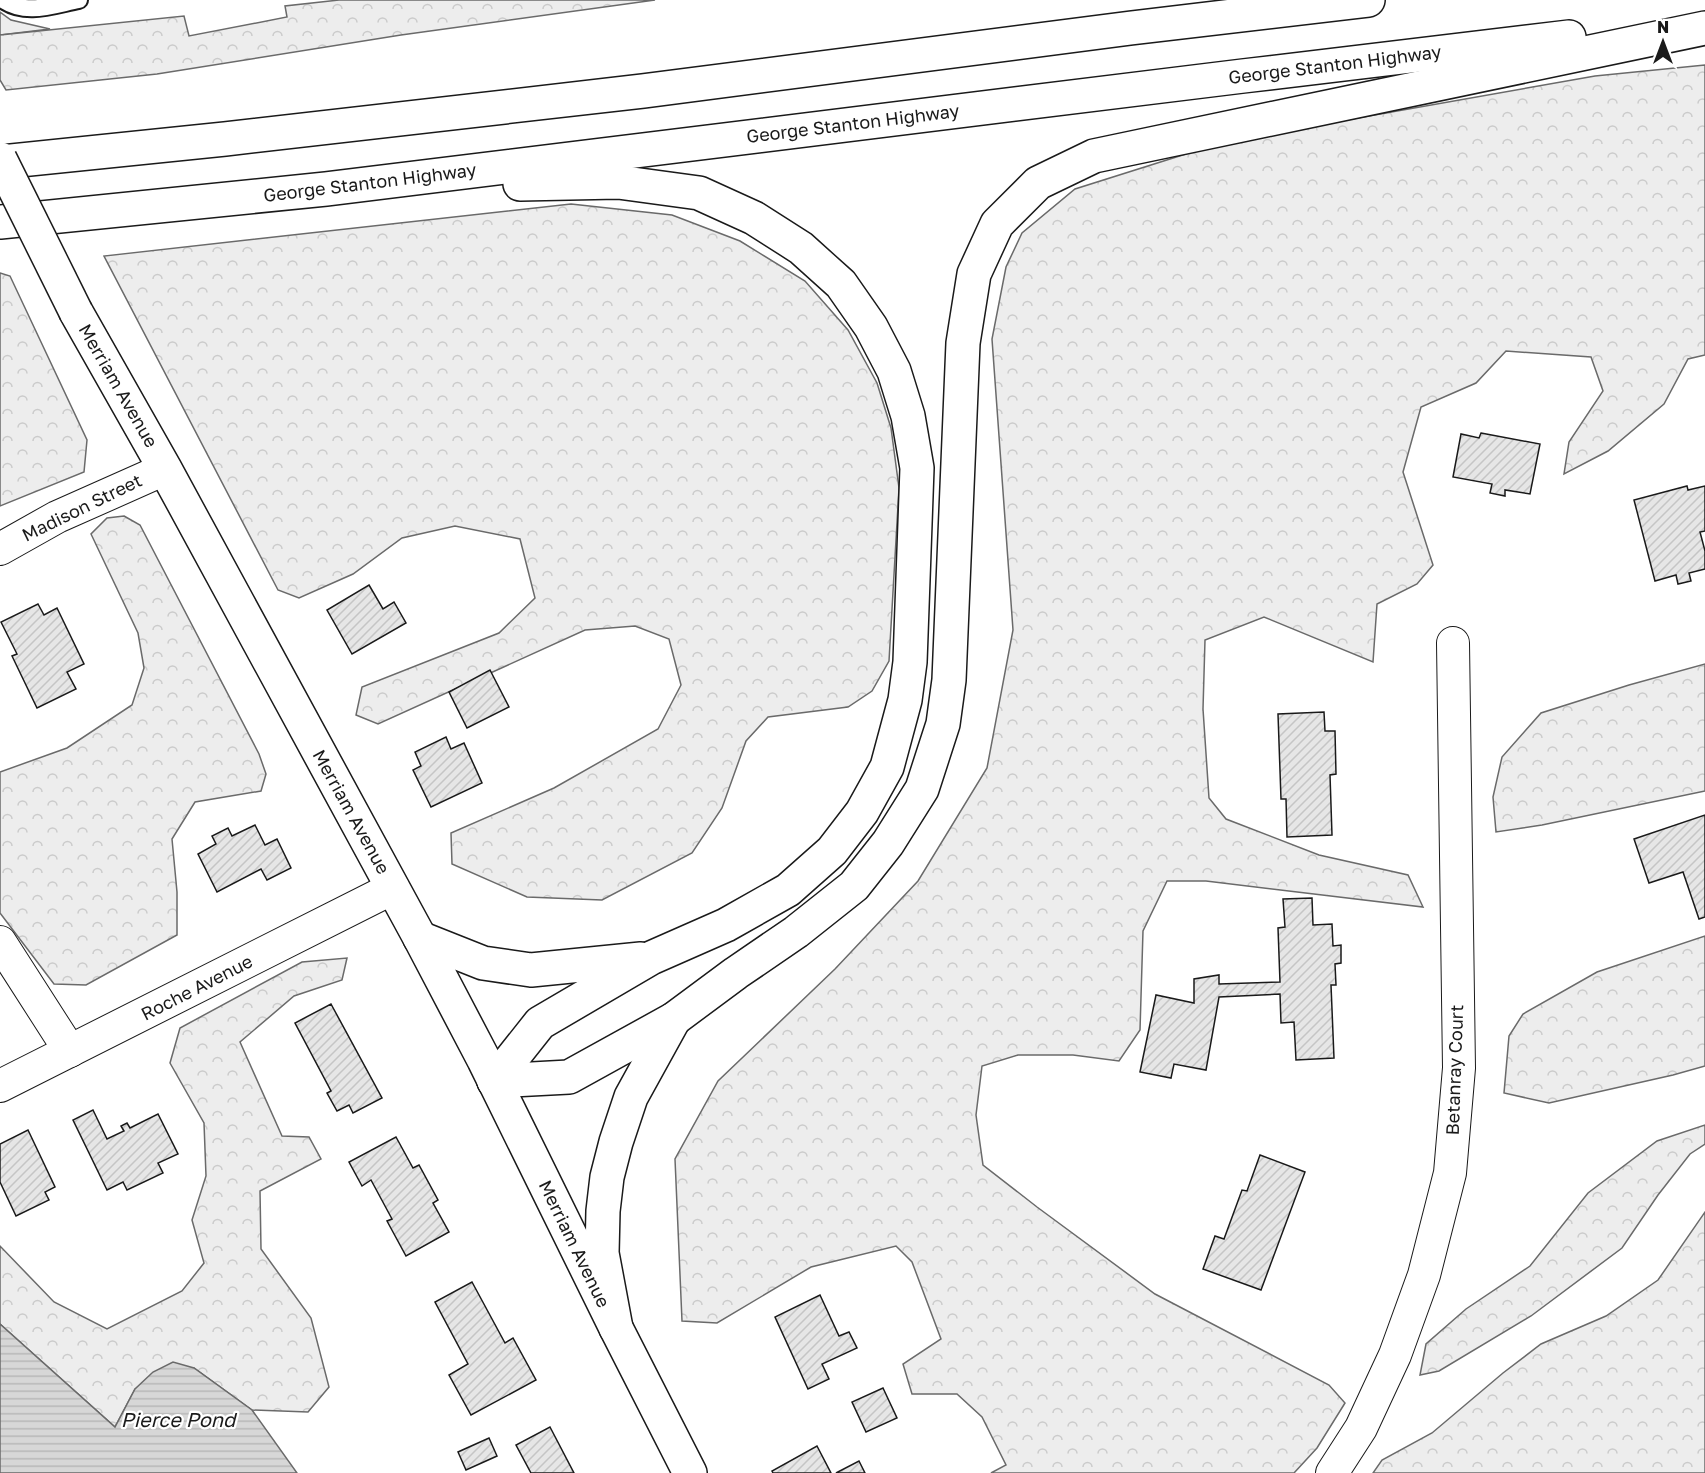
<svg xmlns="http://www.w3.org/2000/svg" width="1705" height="1473" viewBox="0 0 1705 1473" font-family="'Golos Text',sans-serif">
<defs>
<pattern id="forest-crowns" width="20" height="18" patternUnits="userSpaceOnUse" patternTransform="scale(1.5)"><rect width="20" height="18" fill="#ededed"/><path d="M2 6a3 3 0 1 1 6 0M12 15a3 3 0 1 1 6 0" fill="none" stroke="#cbcbcb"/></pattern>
<pattern id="water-rules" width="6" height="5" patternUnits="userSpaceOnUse" patternTransform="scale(1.5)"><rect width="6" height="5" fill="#d7d7d7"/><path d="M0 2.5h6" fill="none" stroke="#b8b8b8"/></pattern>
<pattern id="building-hatch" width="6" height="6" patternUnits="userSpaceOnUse" patternTransform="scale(1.5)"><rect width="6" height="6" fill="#e6e6e6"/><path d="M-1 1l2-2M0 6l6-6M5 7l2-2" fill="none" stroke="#c5c5c5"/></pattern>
</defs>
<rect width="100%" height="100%" fill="#fff"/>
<!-- green -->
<path fill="#ededed" stroke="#6a6a6a" stroke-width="1.5" d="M 0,12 L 11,20 L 50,29 L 0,35 Z"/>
<!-- forest -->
<g fill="url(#forest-crowns)" stroke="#6a6a6a" stroke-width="1.5">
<path d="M 339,0 L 655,0 L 401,35 L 157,74 L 6,90 L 0,80 L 0,35 L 184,16 L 189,36 L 287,17 L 285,6 Z"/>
<path d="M 1705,65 L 1705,355 L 1688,359 L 1664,404 L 1608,451 L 1564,474 L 1569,442 L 1603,391 L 1591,357 L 1506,351 L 1476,383 L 1421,407 L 1403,472 L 1433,565 L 1417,584 L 1377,604 L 1373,662 L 1264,617 L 1205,640 L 1203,709 L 1209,798 L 1226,819 L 1319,855 L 1408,875 L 1423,907 L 1206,881 L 1167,881 L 1143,931 L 1140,1030 L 1119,1061 L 1073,1055 L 1018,1055 L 982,1066 L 976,1115 L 983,1165 L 1037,1207 L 1155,1294 L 1329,1385 L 1345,1403 L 1317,1448 L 1294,1473 L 991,1473 L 1006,1465 L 982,1417 L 957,1394 L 912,1394 L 903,1364 L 941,1339 L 912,1262 L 896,1246 L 811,1267 L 717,1323 L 682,1321 L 675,1159 L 718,1081 L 835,969 L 918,881 L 987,768 L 1013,630 L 992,339 L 1006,267 L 1022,233 L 1075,189 L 1227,141 L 1595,76 Z"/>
<path d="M 571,204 L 672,215 L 740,241 L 805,281 L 848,330 L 877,383 L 891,428 L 899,488 L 889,661 L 872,691 L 848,707 L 768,717 L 746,741 L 722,808 L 692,853 L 602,900 L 527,897 L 452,864 L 451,833 L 554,788 L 658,729 L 681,685 L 669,639 L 635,626 L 585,630 L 378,724 L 356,715 L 362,687 L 499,633 L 535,598 L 520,539 L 455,526 L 402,538 L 353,574 L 299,598 L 278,590 L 104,256 Z"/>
<path d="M 0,273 L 10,276 L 87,440 L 84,472 L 0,506 Z"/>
<path d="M 124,516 L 140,525 L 259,754 L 266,774 L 261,791 L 195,802 L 172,839 L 177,892 L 177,935 L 86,985 L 54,984 L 0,913 L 0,772 L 67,748 L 132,705 L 144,668 L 138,633 L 91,534 L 107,518 Z"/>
<path d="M 1705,664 L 1705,791 L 1542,825 L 1496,832 L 1493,797 L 1502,757 L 1541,713 L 1629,685 Z"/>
<path d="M 1705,936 L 1705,1066 L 1673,1075 L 1549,1103 L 1504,1093 L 1509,1036 L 1523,1014 L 1597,972 Z"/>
<path d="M 347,958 L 342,980 L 294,996 L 240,1042 L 282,1136 L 309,1137 L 321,1159 L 260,1191 L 261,1249 L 311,1318 L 329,1387 L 308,1412 L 252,1410 L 194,1368 L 135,1389 L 115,1427 L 0,1324 L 0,1246 L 54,1302 L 107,1329 L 182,1291 L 204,1263 L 192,1220 L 206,1176 L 204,1123 L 170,1063 L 180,1028 L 302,962 Z"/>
<path d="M 1705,1125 L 1705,1144 L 1690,1154 L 1658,1195 L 1622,1248 L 1531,1316 L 1439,1371 L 1420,1375 L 1426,1344 L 1466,1309 L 1530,1266 L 1588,1193 L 1657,1141 Z"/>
<path d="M 1705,1212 L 1705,1473 L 1373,1473 L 1382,1460 L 1432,1433 L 1503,1373 L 1541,1344 L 1606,1316 L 1658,1280 Z"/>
</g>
<!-- water -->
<path fill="url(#water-rules)" stroke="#6a6a6a" stroke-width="1.5" d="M 0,1324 L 115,1427 L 135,1389 L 153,1372 L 173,1362 L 194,1368 L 252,1410 L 297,1473 L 0,1473 Z"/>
<!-- building -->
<g fill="url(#building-hatch)" stroke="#1a1a1a" stroke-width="1.5">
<path d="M 1481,433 L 1540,444 L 1530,494 L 1505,490 L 1505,496 L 1490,493 L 1492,484 L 1453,477 L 1461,434 L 1479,438 Z"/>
<path d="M 1687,486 L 1688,490 L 1705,486 L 1705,531 L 1700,532 L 1705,551 L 1705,569 L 1689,573 L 1691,581 L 1678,584 L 1676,575 L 1655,581 L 1634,500 Z"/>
<path d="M 369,585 L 383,609 L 394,602 L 406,623 L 352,654 L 327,610 Z"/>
<path d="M 38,604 L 44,615 L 57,608 L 84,664 L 67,672 L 76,689 L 37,708 L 12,656 L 17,654 L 1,622 Z"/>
<path d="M 490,670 L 509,707 L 467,728 L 449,692 Z"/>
<path d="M 1324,712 L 1325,731 L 1335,731 L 1336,774 L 1330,775 L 1332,835 L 1287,837 L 1286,799 L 1281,799 L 1278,714 Z"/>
<path d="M 446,737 L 451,749 L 464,743 L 482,783 L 431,807 L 413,770 L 421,766 L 415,752 Z"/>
<path d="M 1705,815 L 1705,917 L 1699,919 L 1683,872 L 1649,883 L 1634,839 Z"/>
<path d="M 255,825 L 265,845 L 277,839 L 291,868 L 267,880 L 261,869 L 217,892 L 198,854 L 216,844 L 212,836 L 228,828 L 232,836 Z"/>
<path d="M 1312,898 L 1313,925 L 1332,924 L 1333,946 L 1341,945 L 1341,963 L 1335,964 L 1336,985 L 1331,985 L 1334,1058 L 1296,1060 L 1294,1022 L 1281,1023 L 1280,994 L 1219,997 L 1206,1070 L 1174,1064 L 1171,1078 L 1140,1072 L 1156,995 L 1194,1003 L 1194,979 L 1219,975 L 1219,984 L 1280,982 L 1278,928 L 1285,927 L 1283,899 Z"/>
<path d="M 331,1004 L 382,1098 L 353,1113 L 349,1105 L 337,1111 L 327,1093 L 331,1091 L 295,1023 Z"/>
<path d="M 93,1110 L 107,1139 L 124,1131 L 121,1126 L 127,1123 L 130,1128 L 158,1114 L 178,1154 L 158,1163 L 163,1173 L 127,1190 L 123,1182 L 107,1190 L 73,1120 Z"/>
<path d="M 28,1130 L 55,1187 L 45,1192 L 49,1200 L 16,1216 L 0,1182 L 0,1144 Z"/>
<path d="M 396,1137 L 413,1168 L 419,1165 L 438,1200 L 433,1203 L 449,1232 L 406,1256 L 387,1221 L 392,1219 L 371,1180 L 362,1186 L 349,1162 Z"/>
<path d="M 1260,1155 L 1305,1172 L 1261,1290 L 1203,1269 L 1215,1236 L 1224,1239 L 1242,1190 L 1247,1191 Z"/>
<path d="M 472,1282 L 505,1343 L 513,1338 L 536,1380 L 471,1415 L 449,1375 L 468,1364 L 435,1302 Z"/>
<path d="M 820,1295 L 839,1336 L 849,1332 L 857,1348 L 822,1364 L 829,1379 L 808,1389 L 775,1317 Z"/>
<path d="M 883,1388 L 897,1418 L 866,1432 L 852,1402 Z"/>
<path d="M 550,1427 L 574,1473 L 531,1473 L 516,1445 Z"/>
<path d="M 489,1438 L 497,1456 L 466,1470 L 458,1452 Z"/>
<path d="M 817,1446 L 831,1473 L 773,1473 L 772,1471 Z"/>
<path d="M 859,1461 L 865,1473 L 836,1473 Z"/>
</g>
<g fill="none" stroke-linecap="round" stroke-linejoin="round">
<defs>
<path id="lane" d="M 3,0 C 26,16 53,5 79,0"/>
<g id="street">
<path d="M 0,549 L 57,517 L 165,469"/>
<path d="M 0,942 L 70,1051"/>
<path d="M 0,1086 L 393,888"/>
<path d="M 1332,1473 L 1361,1428 L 1395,1355 L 1424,1275 L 1450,1173 L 1459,1068 L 1453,643"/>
</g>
<path id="secondary" d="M 76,312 L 165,469 L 420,938 L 484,1060 L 616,1328 L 690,1473"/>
<g id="highway">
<path d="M 0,162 L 225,139 L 643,91 L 1131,28 L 1368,0"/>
<path d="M 0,222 L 326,189 L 1243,76 L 1569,37"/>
<path d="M 420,938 L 483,963 L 531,970 L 641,959"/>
<path d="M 494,1081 L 569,1077 L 674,1019 L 736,973 L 796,932 L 854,886 L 888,843 L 922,789 L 943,724 L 949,680 L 963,343 L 974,274 L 997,224 L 1038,183 L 1094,156 L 1705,28"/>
<path d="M 494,1081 L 540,1023 L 651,958 L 726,925 L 788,890 L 832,851 L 862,812 L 887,767 L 905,700 L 910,662 L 917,468 L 908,416 L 894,371 L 871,327 L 841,284 L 801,248 L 754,218 L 699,193 L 618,182 L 520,184"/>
<path d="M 616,1328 L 602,1253 L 603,1211 L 607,1177 L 616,1142 L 631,1097 L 674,1019"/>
</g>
</defs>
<!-- lane casing -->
<use href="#lane" stroke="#1a1a1a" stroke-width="20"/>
<!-- street casing -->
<use href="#street" stroke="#1a1a1a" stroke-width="34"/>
<!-- secondary casing -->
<use href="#secondary" stroke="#1a1a1a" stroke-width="36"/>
<!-- highway casing -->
<use href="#highway" stroke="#1a1a1a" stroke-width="36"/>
<!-- lane -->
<use href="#lane" stroke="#fff" stroke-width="16"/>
<!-- street -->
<use href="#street" stroke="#fff" stroke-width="32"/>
<!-- secondary -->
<use href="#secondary" stroke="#fff" stroke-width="33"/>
<!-- highway -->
<use href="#highway" stroke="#fff" stroke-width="33"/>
<defs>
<path id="secondary-bridge" d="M 0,159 L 76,312"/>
</defs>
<!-- secondary-bridge casing -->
<use href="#secondary-bridge" stroke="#1a1a1a" stroke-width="36" stroke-linecap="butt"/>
<!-- secondary-bridge -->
<use href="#secondary-bridge" stroke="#fff" stroke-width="33"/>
</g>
<g text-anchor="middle" stroke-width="4.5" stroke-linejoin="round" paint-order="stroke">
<!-- street labels -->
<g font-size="18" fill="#1a1a1a" stroke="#fff">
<text transform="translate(1335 65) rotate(-7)" y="6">George Stanton Highway</text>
<text transform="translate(853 124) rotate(-7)" y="6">George Stanton Highway</text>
<text transform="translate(370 183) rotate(-7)" y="6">George Stanton Highway</text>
<text transform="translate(118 386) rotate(60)" y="6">Merriam Avenue</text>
<text transform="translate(82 508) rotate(-26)" y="6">Madison Street</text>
<text transform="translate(351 812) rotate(61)" y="6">Merriam Avenue</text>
<text transform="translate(197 988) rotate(-27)" y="6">Roche Avenue</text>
<text transform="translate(1455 1070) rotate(-88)" y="6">Betanray Court</text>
<text transform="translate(574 1244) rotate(64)" y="6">Merriam Avenue</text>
</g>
<!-- water labels -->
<g font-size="20" font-style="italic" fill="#1a1a1a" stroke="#fff">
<text x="178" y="1427">Pierce Pond</text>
</g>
</g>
<!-- north arrow -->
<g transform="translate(1663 42)" stroke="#ffffff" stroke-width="4.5" paint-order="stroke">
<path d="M0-4.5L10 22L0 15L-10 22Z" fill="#1a1a1a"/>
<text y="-9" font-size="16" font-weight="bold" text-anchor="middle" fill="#1a1a1a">N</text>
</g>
</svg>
